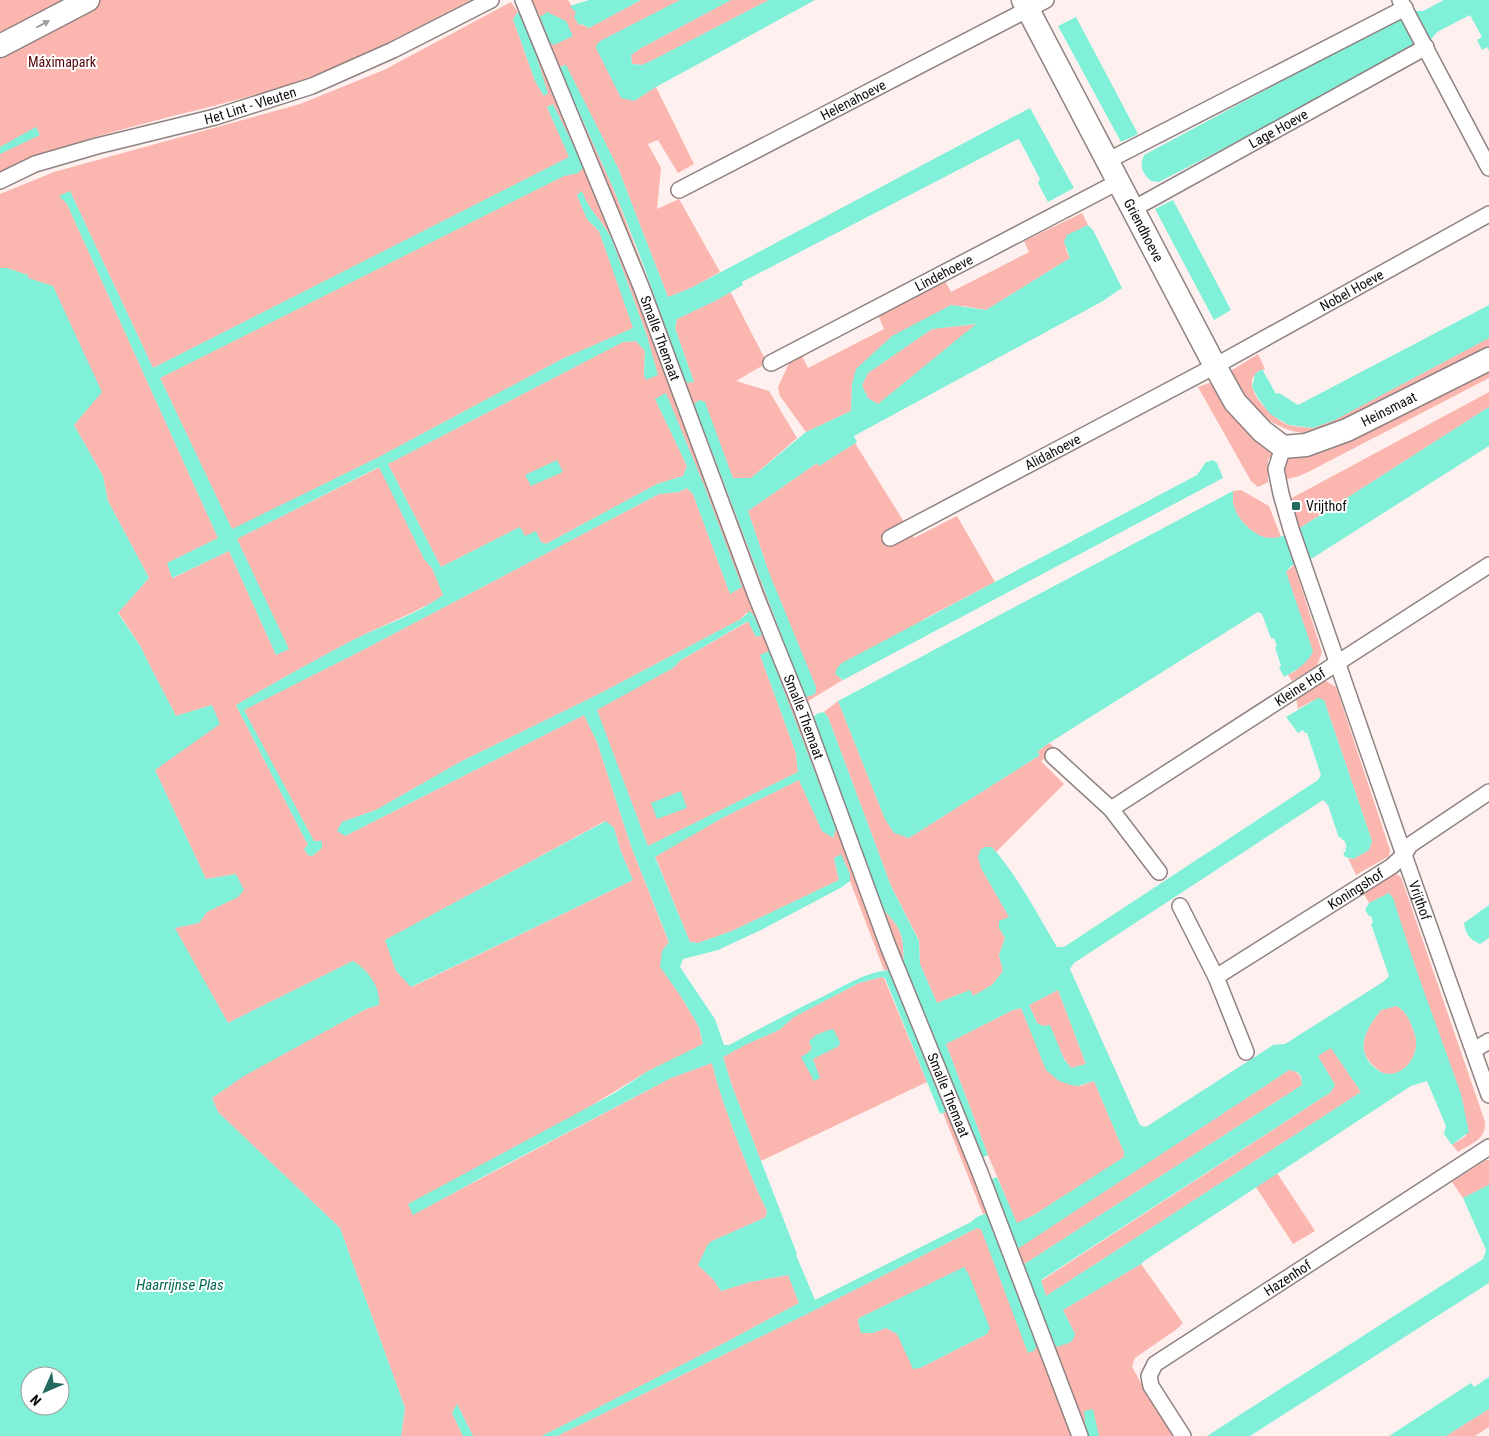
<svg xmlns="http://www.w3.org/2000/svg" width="1489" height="1436" viewBox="0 0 1489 1436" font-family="'Roboto Condensed',sans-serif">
<rect width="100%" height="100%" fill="#fef0ee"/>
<!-- green -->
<g fill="#fbb6af" fill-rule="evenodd">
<path d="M 0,0 L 471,0 C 408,32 346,67 278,88 C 185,116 89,131 0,172 Z"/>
<path d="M 531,0 L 568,0 L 576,13 L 579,25 L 581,24 L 589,28 L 641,0 L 688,0 L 597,50 L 634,101 L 656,87 L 694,164 L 678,173 L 658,140 L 648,144 L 661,168 L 657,209 L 679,199 L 720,272 L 691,288 L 668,297 L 618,168 L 592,117 L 560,70 L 614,190 L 666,327 L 694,382 L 675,328 L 677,319 L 717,300 L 730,291 L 767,363 L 736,381 L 769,391 L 797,438 L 751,478 L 733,478 L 696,409 L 803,692 L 803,698 L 881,907 C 904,931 903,935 904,967 L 1016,1249 L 1289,1070 C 1299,1072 1301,1075 1302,1085 L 1023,1265 L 1051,1340 L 1075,1334 L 1063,1310 L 1141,1264 L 1183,1323 L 1177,1329 L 1135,1358 L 1132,1367 L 1157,1411 L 1176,1436 L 1099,1436 L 1097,1431 L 1087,1436 L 557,1436 L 805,1315 L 977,1228 L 981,1229 L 1037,1345 L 987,1214 L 983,1214 L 943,1113 L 946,1112 L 891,971 L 884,970 L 850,881 L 850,874 L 834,858 L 839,880 L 732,931 L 698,943 L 690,942 L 655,856 L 722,818 L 799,780 L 822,830 L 834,837 L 760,655 L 796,753 L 798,772 L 648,846 L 596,709 L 673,668 L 681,660 L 749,621 L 756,637 L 762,635 L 754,616 L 746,613 L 741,619 L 599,694 L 460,762 L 376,810 L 342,822 L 345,836 L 584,715 L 597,742 L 631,846 L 669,943 L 662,951 L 682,998 L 699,1027 L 703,1045 L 648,1071 L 412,1215 L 671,1078 L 712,1063 C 718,1088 727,1112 736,1137 C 746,1162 755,1187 767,1211 L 766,1217 L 712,1241 L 698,1265 L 714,1280 L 721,1291 L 750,1282 L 789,1275 L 799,1303 L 715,1348 L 542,1436 L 473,1436 L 457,1404 L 452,1413 L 463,1436 L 401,1436 L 405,1408 L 340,1228 L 218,1112 L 212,1098 L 243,1076 L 366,1009 L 379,1005 L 353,961 L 228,1023 L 174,928 L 199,923 L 207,912 L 237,897 L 236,874 L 206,879 L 155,770 L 212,705 L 176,716 L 148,662 L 141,647 L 118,612 L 149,578 L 108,501 L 103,476 L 74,425 L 53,286 L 27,278 L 28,275 L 7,268 L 0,268 L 0,194 L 54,172 L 300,104 L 384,70 L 511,2 L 518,12 L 513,19 L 535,81 L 544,96 L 524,17 L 540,16 ZM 553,105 L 578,173 L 564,176 L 160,378 L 232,530 L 377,458 L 562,359 L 634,328 L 599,231 L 587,219 L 577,195 L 582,192 C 588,210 604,222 612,240 L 647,336 L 646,380 L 644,375 L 645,351 L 636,341 L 623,342 L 388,464 L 441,567 L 520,527 L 525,537 L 546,544 L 657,484 L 683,476 L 687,466 L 655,399 L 678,422 L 730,594 L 693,494 L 687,488 L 679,492 L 659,494 L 361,651 L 243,710 L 314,841 L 322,842 L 322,848 L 312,856 L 304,849 L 308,845 L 236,705 C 276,682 316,659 357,638 C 386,624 416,612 444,596 L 432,568 L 424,559 L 380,467 L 237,539 L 288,649 L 276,655 L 229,551 L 173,578 L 167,563 L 218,538 L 67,204 L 70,191 L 153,368 L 570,157 L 547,107 ZM 605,821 L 614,828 L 621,852 L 633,880 L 412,987 L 396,971 L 386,940 ZM 964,1268 L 987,1334 L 920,1368 L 897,1334 L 886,1328 L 872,1333 L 861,1333 L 858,1321 L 859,1318 Z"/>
<path d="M 731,0 L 769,0 L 651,61 L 642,65 L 632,64 L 631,55 L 641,48 Z"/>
<path d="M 1082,213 L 1088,225 L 1068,235 L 1066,250 L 1070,258 L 986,310 L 963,306 L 852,384 L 851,411 L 806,432 L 780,396 L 778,387 L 790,361 L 801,354 L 808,368 L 884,329 L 878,315 L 945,281 L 951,292 L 1029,252 L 1024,241 Z"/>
<path d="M 977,324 L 877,405 L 868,398 L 862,385 L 868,373 L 932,329 Z"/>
<path d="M 1489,337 L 1489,348 L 1315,434 C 1269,433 1252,407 1229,372 L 1258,354 L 1265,369 C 1231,379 1271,419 1289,425 C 1297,427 1305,427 1313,428 Z"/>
<path d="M 1489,364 L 1489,378 L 1310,471 L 1299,476 L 1284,480 L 1284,469 L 1290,456 Z"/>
<path d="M 1212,382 L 1254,439 L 1272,454 L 1268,460 L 1268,482 L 1258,487 L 1251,481 L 1198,387 Z"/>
<path d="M 1489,392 L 1489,407 L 1300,528 L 1290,499 Z"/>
<path d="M 855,443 L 914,538 L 957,516 L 995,582 L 924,619 L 839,678 L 843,680 L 808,701 L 768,570 L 748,511 L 817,463 L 819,466 Z"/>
<path d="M 1241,490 L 1269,506 L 1281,537 C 1278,537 1273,539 1269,539 C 1255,537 1238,520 1234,507 C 1232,502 1233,496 1233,491 Z"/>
<path d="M 1294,565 L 1322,652 L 1317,666 L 1292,681 L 1288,675 L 1297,670 L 1286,572 Z"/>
<path d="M 1326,681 L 1336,687 L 1390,850 L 1389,856 L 1356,875 L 1348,858 L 1353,859 L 1369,850 L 1372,841 L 1324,700 L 1312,701 L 1298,709 L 1296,697 Z"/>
<path d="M 838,701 L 885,819 L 909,838 L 1040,755 L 1037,752 L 1049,743 L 1056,749 L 1041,761 L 1064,784 L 996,852 L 992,847 L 985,847 L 981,868 L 1010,918 L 999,921 L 999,928 L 1005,938 L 999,955 L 1003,971 L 992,985 L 973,996 L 970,990 L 937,1003 L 920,964 L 919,940 L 891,886 L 828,717 L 824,712 Z"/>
<path d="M 1396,874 L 1401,877 L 1485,1122 C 1486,1140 1472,1143 1458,1152 L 1452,1145 L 1466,1136 L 1416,969 L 1389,893 L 1369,903 L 1363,892 L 1380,881 Z"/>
<path d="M 881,977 L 884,978 L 927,1082 L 761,1161 L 732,1086 L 723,1057 L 744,1045 L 779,1030 L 794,1017 L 859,983 Z"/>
<path d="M 1058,990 L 1086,1064 L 1071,1069 L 1043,1026 L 1037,1023 L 1029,1005 Z"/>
<path d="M 1397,1006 C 1408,1013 1411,1023 1415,1035 C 1420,1052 1408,1074 1389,1074 C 1383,1074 1379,1071 1375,1067 C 1353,1049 1367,1028 1381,1010 Z"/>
<path d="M 1021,1008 L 1033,1034 L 1080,1086 L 1094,1081 L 1124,1152 L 1125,1157 L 1034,1215 L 1017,1224 L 988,1155 L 946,1044 L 1013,1010 Z"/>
<path d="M 1331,1047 L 1361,1092 L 1046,1296 L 1041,1281 L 1331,1092 L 1335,1085 L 1317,1056 Z"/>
<path d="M 1486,1160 L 1489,1160 L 1489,1185 L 1463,1198 L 1452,1182 Z"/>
<path d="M 1277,1173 L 1315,1231 L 1293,1244 L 1256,1187 Z"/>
<path d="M 1489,1409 L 1489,1427 L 1475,1436 L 1446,1436 Z"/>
</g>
<!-- water -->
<g fill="#80f0d9" fill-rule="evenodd">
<path d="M 589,0 L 641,0 L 589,28 L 582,24 L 579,25 L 574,17 L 576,13 L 570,6 Z"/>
<path d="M 680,0 L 731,0 L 641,48 L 631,55 L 632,64 L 642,65 L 651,61 L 769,0 L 815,0 L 656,87 L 634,101 L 621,98 L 597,50 L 596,45 L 602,40 Z"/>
<path d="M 1444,0 L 1489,0 L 1489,51 L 1487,47 L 1482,50 L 1477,40 L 1482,37 L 1470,15 L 1437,32 L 1428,43 L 1159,182 L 1151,181 C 1142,172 1139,167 1144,155 L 1413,11 L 1423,11 Z"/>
<path d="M 518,12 L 524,17 L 548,93 L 544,96 L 535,81 L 513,19 Z"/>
<path d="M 547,12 L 566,21 L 573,36 L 554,45 L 550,43 L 540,17 Z"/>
<path d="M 1076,17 L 1138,134 L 1121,142 L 1058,26 Z"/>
<path d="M 566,65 L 618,168 L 668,297 L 691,288 L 1030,108 L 1074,188 L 1048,202 L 1038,183 L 1040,179 L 1019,139 L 1016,140 L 742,282 L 743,285 L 717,300 L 677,319 L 675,328 L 694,382 L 687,383 L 684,378 L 640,256 L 614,190 L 560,70 L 561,66 Z"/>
<path d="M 553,104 L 584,167 L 578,173 L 564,176 L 160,378 L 232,529 L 377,458 L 562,359 L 633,328 L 599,231 L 587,219 L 577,195 L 582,191 C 588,210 604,222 612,240 L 647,336 L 658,375 L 646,380 L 644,375 L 645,351 L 636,341 L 623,342 L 388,464 L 441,567 L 520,527 L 525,536 L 536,531 L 541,542 L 546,544 L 657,484 L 683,476 L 687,466 L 655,399 L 666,393 L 704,485 L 742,587 L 730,594 L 693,494 L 687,488 L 679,492 L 659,494 L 361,651 L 244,710 L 314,841 L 322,841 L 322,848 L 312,856 L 308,855 L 304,849 L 308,845 L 236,705 C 276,682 316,659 357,638 C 386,624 418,614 443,595 L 432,568 L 424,559 L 379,467 L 237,539 L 289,649 L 276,655 L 229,551 L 172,578 L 167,563 L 218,538 L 67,204 L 59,196 L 70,191 L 153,368 L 569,157 L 547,107 Z"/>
<path d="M 36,127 L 40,135 L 0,154 L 0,147 Z"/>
<path d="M 1173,200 L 1231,310 L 1214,320 L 1155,209 Z"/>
<path d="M 1088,225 L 1093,230 L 1122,288 L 1103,301 L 854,436 L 857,442 L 819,466 L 817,463 L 748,511 L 768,570 L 816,687 L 816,692 L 813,695 L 803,698 L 803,692 L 694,404 L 700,400 L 705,402 L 733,478 L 751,478 L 806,432 L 851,411 L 852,384 L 856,369 L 892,336 L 951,305 L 986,310 L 1070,258 L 1064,242 L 1067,235 ZM 976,324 L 878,404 L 868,398 L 862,385 L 868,373 L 932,329 Z"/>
<path d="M 0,268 L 7,268 L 28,275 L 28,278 L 53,286 L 102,392 L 74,425 L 103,476 L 108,501 L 149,578 L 118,613 L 141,647 L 148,662 L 176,716 L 212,705 L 220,724 L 155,770 L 206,879 L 236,874 L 244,890 L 238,897 L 207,912 L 199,923 L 175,928 L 228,1023 L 353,961 C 368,970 381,987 379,1005 L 366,1009 L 244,1076 L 212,1098 L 218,1112 L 340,1228 L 405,1408 L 401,1436 L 0,1436 ZM 30,1376 L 60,1376 L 60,1406 L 30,1406 Z"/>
<path d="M 1489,305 L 1489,338 L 1335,420 L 1313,428 L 1289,425 L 1270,414 L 1258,398 L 1252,387 L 1255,374 L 1262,369 L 1276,394 L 1279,393 L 1298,405 Z"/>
<path d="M 1489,407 L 1489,446 L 1311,559 L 1291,566 L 1286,572 L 1313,651 C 1308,664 1296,670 1284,677 L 1279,667 L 1281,666 L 1275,647 L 1277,646 L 1274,638 L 1272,639 L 1270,636 L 1262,614 L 1258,612 L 1049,743 L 1037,752 L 1040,755 L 909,838 L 894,833 L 885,819 L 838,701 L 1233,491 C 1233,496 1232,502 1234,506 C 1237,520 1256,538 1270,538 C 1281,539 1291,532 1300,528 Z"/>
<path d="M 557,460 L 563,472 L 531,486 L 525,475 Z"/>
<path d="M 1213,460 L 1217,463 L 1223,478 L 843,680 L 835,674 L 837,668 L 842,663 L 1197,475 L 1206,462 Z"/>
<path d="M 750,611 L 754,616 L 762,635 L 756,637 L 748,621 L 681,660 L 673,668 L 597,710 L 648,846 L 798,772 L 796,753 L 760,655 L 769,651 L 836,828 L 833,838 L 822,831 L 799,780 L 722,818 L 655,857 L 690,942 L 698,943 L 732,931 L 839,880 L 834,858 L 841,854 L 850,874 L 850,881 L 842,887 L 761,930 L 718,950 L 683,959 L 680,967 L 715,1019 L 724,1045 L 729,1045 C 761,1028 793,1011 826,995 C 846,985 868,971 891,970 L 944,1102 L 946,1112 L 940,1114 L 885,978 L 881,977 L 859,983 L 794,1017 L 779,1030 L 745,1045 L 723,1057 L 732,1086 L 797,1254 L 796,1255 L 815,1300 L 971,1222 L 977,1217 L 987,1213 L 1037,1345 L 1034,1351 L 1028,1353 L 981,1229 L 977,1228 L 805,1315 L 557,1436 L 542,1436 L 715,1348 L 799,1303 L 788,1275 L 750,1282 L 721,1291 L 714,1280 L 698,1265 L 708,1244 L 712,1241 L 766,1217 L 767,1211 C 755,1187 746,1162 736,1137 C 727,1112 718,1089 712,1063 L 671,1078 L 505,1165 L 413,1215 L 408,1204 L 613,1094 L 648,1071 L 703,1044 L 699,1027 L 682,998 L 660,967 L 662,951 L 669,942 L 631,846 L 597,742 L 584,715 L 345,836 L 337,831 L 342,822 L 376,810 L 460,762 L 599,694 L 741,619 Z"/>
<path d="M 1318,698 L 1324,700 L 1372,841 L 1369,850 L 1353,859 L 1345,857 L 1343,853 L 1346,851 L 1345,848 L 1347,847 L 1344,840 L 1342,840 L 1341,837 L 1339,838 L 1328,805 L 1323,800 L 1074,963 L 1070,969 L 1140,1125 L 1146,1127 L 1273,1045 L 1285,1044 L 1383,982 L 1389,976 L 1371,924 L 1373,923 L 1371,916 L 1369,916 L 1365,910 L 1369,903 L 1389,893 L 1393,898 L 1416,969 L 1461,1094 L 1469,1132 L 1452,1145 L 1444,1134 L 1446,1126 L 1427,1081 L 1411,1086 L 1144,1261 L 1141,1264 L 1063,1310 L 1075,1334 C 1074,1344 1064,1344 1057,1347 L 1051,1340 L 1023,1265 L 1302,1085 L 1301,1076 L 1297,1072 L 1289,1070 L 1016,1250 L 989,1180 L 997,1177 L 1017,1223 L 1034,1215 L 1124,1157 L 1124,1152 L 1094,1081 L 1078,1086 L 1071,1085 L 1059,1081 L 1046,1070 L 1021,1008 L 1013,1010 L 946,1044 L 988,1155 L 981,1158 L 904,967 C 903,935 904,931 881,907 L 812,723 C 814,715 816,713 824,712 L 828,717 L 891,886 L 919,941 L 920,964 L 937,1003 L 970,990 L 973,996 L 992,985 L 1003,971 L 999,955 L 1005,938 L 999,928 L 999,921 L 1009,917 L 981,868 L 978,857 L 980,850 L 985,847 L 992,847 C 1018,876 1037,914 1057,947 L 1064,947 L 1318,780 L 1321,775 L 1307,733 L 1305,733 L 1303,730 L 1298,733 L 1286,717 ZM 1058,990 L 1086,1064 L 1071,1068 L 1064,1059 L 1050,1025 L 1043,1026 L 1037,1023 L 1029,1005 ZM 1397,1006 C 1408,1013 1411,1023 1415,1035 C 1420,1052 1408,1074 1389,1074 C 1383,1074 1379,1071 1375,1068 C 1353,1049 1367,1028 1381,1010 ZM 1331,1048 L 1361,1092 L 1046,1296 L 1041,1280 L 1331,1092 L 1335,1085 L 1318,1056 Z"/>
<path d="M 681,791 L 687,808 L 657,819 L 651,803 Z"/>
<path d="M 606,821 L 614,828 L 621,852 L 633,880 L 411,987 L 396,971 L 385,940 Z"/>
<path d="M 1489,905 L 1489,938 L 1480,944 C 1470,940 1465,933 1464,923 Z"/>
<path d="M 833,1029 L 840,1042 L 839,1046 L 813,1059 L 820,1078 L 814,1081 L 801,1057 L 809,1052 L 812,1048 L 809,1042 C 813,1035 824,1031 833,1029 Z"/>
<path d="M 1489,1185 L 1489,1283 L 1250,1436 L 1207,1436 L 1483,1259 L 1486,1250 L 1463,1198 Z"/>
<path d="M 964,1267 L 969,1275 L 990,1328 L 987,1334 L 920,1368 L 913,1369 L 897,1334 L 886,1328 L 873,1333 L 861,1333 L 858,1321 L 859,1318 Z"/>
<path d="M 1489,1377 L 1489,1409 L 1446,1436 L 1389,1436 L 1471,1383 L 1474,1387 Z"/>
<path d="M 457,1404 L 473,1436 L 463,1436 L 452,1413 Z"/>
<path d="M 1093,1409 L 1099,1436 L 1087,1436 L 1086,1434 L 1084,1411 Z"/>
</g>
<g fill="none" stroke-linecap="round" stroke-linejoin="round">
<defs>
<g id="street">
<path id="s1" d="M 523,0 L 642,289 L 756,596 L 802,710 L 888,946 L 979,1170 L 1080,1436"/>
<path d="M 1400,0 L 1489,168"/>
<path d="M 1107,161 L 1405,8"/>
<path id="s2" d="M 0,181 L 35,164 L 97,146 L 215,117 L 312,86 L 393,50 L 491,0"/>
<path id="s3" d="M 679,190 L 1046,0"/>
<path id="s4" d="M 1133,209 L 1426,47"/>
<path id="s5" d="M 771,363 L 1118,182"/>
<path id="s6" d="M 1283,447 L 1276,469 L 1281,494 L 1291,529 L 1404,855 L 1489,1095"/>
<path id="s7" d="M 890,538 L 1215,366 L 1489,214"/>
<path d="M 1053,756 L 1111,809 L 1159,872"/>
<path id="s8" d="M 1111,809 L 1489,565"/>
<path d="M 1180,906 L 1216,977 L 1246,1052"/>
<path id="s9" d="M 1216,977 L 1392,866 L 1404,855 L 1410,845 L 1489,792"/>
<path d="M 1474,1050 L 1489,1041"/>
<path id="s10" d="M 1183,1436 L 1151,1386 L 1149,1376 L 1155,1364 L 1489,1147"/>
</g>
<g id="secondary">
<path id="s11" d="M 1023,0 L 1215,366 L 1235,402 L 1262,431 L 1283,447 L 1306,445 L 1347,430 L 1489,359"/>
<path d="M 0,46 L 88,0"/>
</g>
</defs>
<!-- street casing -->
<use href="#street" stroke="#8f8281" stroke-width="18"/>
<!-- secondary casing -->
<use href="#secondary" stroke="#8f8281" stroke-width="25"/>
<!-- street -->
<use href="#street" stroke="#fff" stroke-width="15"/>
<!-- secondary -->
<use href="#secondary" stroke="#fff" stroke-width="22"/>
</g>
<!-- one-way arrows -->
<defs><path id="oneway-solid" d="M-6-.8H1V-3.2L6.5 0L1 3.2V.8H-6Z" transform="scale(1.25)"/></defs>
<use fill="#9f9e9d" href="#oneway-solid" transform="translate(43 24) rotate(-28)"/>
<!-- markers -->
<rect fill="#24695d" stroke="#fff" stroke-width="2" x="1291" y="501" width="10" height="10" rx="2.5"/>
<g text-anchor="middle" stroke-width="4" stroke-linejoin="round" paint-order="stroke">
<!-- park labels -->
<g font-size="14" fill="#540309" stroke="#fff">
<text x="62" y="67">Máximapark</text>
</g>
<!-- street labels -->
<g font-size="14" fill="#100c0b" stroke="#fff">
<text dy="5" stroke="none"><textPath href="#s3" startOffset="196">Helenahoeve</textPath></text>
<text dy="5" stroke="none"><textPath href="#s2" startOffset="262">Het Lint - Vleuten</textPath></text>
<text dy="5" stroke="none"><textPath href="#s4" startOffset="166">Lage Hoeve</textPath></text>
<text dy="5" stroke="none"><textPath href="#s11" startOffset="260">Griendhoeve</textPath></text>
<text dy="5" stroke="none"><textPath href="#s5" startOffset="195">Lindehoeve</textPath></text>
<text dy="5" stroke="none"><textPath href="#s7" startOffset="524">Nobel Hoeve</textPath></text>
<text dy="5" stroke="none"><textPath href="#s1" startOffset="365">Smalle Themaat</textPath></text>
<text dy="5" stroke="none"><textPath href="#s11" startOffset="634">Heinsmaat</textPath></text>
<text dy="5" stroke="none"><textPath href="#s7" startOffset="184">Alidahoeve</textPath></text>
<text dy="5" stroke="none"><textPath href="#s8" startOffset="225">Kleine Hof</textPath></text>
<text dy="5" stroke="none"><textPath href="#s1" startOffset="770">Smalle Themaat</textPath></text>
<text dy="5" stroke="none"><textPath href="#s9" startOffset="165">Koningshof</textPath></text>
<text dy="5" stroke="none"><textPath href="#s6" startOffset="478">Vrijthof</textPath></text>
<text dy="5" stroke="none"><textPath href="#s1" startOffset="1175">Smalle Themaat</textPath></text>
<text dy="5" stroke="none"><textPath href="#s10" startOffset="241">Hazenhof</textPath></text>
</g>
<!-- poi labels -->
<g font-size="14" fill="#100c0b" stroke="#fff" text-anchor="start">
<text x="1306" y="511">Vrijthof</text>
</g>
<!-- water labels -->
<g font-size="15" font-style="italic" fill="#036758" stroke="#fff">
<text x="180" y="1290">Haarrijnse Plas</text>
</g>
</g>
<!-- north arrow -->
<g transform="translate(45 1391) rotate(225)"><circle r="24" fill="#ffffff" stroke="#9f9e9d"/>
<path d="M0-4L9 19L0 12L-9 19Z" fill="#24695d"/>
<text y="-8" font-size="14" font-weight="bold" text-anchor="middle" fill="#100c0b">N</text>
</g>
</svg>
